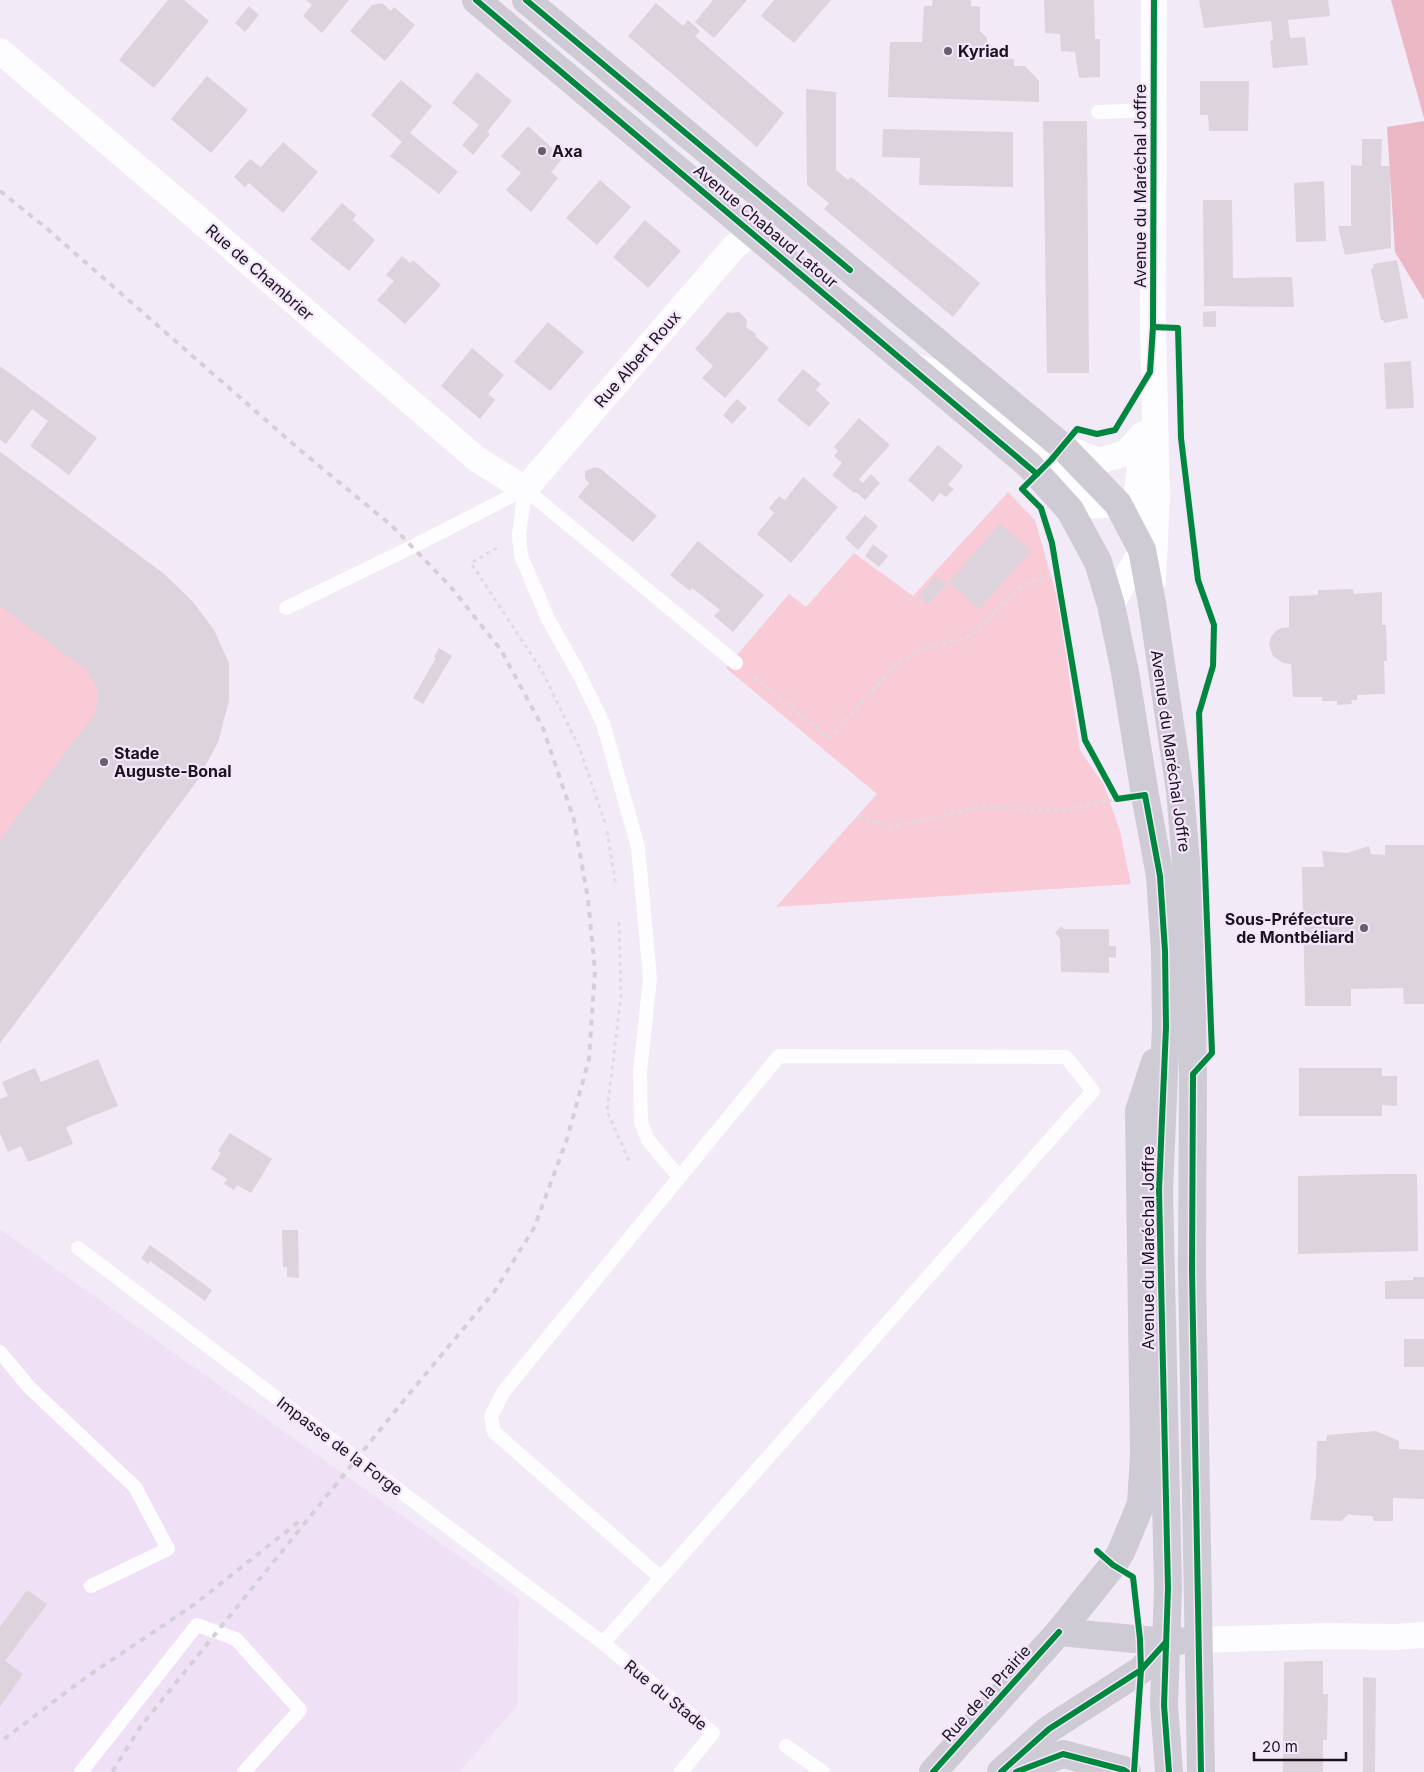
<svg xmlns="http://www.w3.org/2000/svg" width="1424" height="1772" viewBox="0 0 1424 1772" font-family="Inter,sans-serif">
<rect width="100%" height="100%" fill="#f3eaf7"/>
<!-- built -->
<path fill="#efe0f6" d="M 0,1229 L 519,1599 L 517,1706 L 459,1772 L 0,1772 Z"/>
<!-- green -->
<g fill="#f8cbd7">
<path d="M 0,452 L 164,574 L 192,601 L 214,630 L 229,664 L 229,700 L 218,742 L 197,781 L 0,1043 Z"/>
<path d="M 1008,492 L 1035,520 L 1058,600 L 1080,750 L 1104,785 L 1120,831 L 1131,884 L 776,907 L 877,794 L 726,668 L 789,594 L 806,607 L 854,553 L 913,596 Z"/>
</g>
<!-- forest -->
<g fill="#ecb7c4">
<path d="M 1391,0 L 1424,0 L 1424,118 Z"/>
<path d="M 1424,121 L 1424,300 L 1395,252 L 1387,127 Z"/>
</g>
<!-- building -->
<g fill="#ddd3dc">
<path d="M 168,0 L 184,0 L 209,21 L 154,88 L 119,60 Z"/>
<path d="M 306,0 L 349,0 L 322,33 L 303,16 L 312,5 Z"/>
<path d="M 713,0 L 747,0 L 714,38 L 695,22 Z"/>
<path d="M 774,0 L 831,0 L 794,43 L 761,16 Z"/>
<path d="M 933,0 L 971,0 L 971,6 L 980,7 L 980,31 L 987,38 L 987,45 L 995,46 L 995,58 L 1014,59 L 1014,66 L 1025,66 L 1039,81 L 1039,102 L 888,97 L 890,42 L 922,42 L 924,6 L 932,6 Z"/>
<path d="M 1044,0 L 1094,0 L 1095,39 L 1100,39 L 1100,77 L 1079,78 L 1075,52 L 1061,51 L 1060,34 L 1045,33 Z"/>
<path d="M 1199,0 L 1328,0 L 1330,16 L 1288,20 L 1290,38 L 1305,37 L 1308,65 L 1273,68 L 1270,41 L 1273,40 L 1271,21 L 1204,28 Z"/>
<path d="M 382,3 L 391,11 L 394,7 L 415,25 L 385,61 L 350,31 L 372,5 Z"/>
<path d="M 656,3 L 683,26 L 688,20 L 700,31 L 695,36 L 784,113 L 757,147 L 628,36 Z"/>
<path d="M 249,6 L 259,15 L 245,32 L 235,23 Z"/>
<path d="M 477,72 L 512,101 L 487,132 L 490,134 L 473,155 L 462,145 L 479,125 L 452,103 Z"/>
<path d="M 207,76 L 248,110 L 211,153 L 171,119 Z"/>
<path d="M 401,80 L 432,106 L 410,133 L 458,172 L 439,194 L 390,156 L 402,142 L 371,115 Z"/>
<path d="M 1200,81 L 1249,81 L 1248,131 L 1209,131 L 1208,115 L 1200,115 Z"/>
<path d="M 806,89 L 836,92 L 836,170 L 848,180 L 851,177 L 980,283 L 953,317 L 824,209 L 829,203 L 807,185 Z"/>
<path d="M 1043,121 L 1087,121 L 1089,373 L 1047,373 Z"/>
<path d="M 528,126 L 563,158 L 551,172 L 558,178 L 531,212 L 506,190 L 521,173 L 501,156 Z"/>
<path d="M 883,129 L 1013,132 L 1013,187 L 919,185 L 920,158 L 882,157 Z"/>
<path d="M 1362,139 L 1382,139 L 1381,166 L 1390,166 L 1391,248 L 1345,255 L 1338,226 L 1351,226 L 1351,165 L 1362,166 Z"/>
<path d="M 283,142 L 318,172 L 283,213 L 249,183 L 245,187 L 234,177 L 250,159 L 261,167 Z"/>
<path d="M 600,180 L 631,207 L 597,245 L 566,218 Z"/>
<path d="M 1324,181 L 1326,241 L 1296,242 L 1294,183 Z"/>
<path d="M 1203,200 L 1232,200 L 1233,278 L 1292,277 L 1294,307 L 1204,306 Z"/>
<path d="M 342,203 L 356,215 L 353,220 L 375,240 L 349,271 L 310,239 Z"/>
<path d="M 645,220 L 681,251 L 648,288 L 613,257 Z"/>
<path d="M 402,256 L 410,263 L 413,260 L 441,285 L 405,324 L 377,300 L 394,281 L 386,275 Z"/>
<path d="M 1397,260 L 1408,318 L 1384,323 L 1383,320 L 1381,320 L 1371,269 L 1374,268 L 1373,264 Z"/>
<path d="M 728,311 L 730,313 L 739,312 L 747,320 L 746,327 L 756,334 L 755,336 L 769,348 L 725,398 L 702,378 L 713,366 L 695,349 Z"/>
<path d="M 1216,311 L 1216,327 L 1203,327 L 1203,312 Z"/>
<path d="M 548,322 L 584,352 L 550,391 L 514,362 Z"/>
<path d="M 472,348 L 504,375 L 488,394 L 495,400 L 480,419 L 441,386 Z"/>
<path d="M 1411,361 L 1414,408 L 1386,409 L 1384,363 Z"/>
<path d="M 0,366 L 97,438 L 69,475 L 30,446 L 48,421 L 32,409 L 6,444 L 0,440 Z"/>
<path d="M 803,369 L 821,384 L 816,390 L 830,403 L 809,427 L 777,400 Z"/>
<path d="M 737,399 L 747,408 L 732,424 L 723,415 Z"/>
<path d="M 859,418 L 890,445 L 859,479 L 863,483 L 871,474 L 880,483 L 865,500 L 856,492 L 854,493 L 832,475 L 842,463 L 834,456 L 838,451 L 834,447 Z"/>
<path d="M 938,445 L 963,466 L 948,485 L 954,489 L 946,497 L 940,493 L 933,502 L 908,480 Z"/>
<path d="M 0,452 L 164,574 L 192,601 L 214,630 L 229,664 L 229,700 L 218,742 L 197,781 L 0,1043 L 0,840 L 96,712 L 98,691 L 88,671 L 0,606 Z"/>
<path d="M 595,467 L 601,469 L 657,516 L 633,542 L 578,497 L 589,483 L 585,478 L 585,471 Z"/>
<path d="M 803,477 L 838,507 L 791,563 L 757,534 L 774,513 L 769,508 L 779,496 L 785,500 Z"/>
<path d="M 865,515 L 878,526 L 858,550 L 845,538 Z"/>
<path d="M 1000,523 L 1031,551 L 979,609 L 949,582 Z"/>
<path d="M 698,541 L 764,595 L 733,632 L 714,616 L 720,610 L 692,588 L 690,591 L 670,575 Z"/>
<path d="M 873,544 L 888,556 L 879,567 L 865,556 Z"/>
<path d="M 936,576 L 947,584 L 928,604 L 919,596 Z"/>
<path d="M 1353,589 L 1354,594 L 1382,592 L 1382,625 L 1386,625 L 1387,661 L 1384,661 L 1385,694 L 1357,695 L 1357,700 L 1351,700 L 1352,704 L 1337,705 L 1337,701 L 1322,701 L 1322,697 L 1293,697 L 1291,664 L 1283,663 L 1273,656 L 1269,645 L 1271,637 L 1276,631 L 1281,628 L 1289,627 L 1289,596 L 1318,595 L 1318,590 Z"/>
<path d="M 439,648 L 452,656 L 423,704 L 413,698 L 436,658 L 434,657 Z"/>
<path d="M 1385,845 L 1424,845 L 1424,1004 L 1404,1004 L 1403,988 L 1351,989 L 1351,1006 L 1305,1006 L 1302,867 L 1324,867 L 1322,851 L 1347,853 L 1369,846 L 1371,854 L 1385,855 Z"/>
<path d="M 1061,926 L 1064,929 L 1109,929 L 1109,946 L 1116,946 L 1116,958 L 1109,957 L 1109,973 L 1061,972 L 1060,939 L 1055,933 Z"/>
<path d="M 98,1059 L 118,1106 L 66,1127 L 73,1144 L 28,1162 L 21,1146 L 8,1152 L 0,1133 L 0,1099 L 8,1096 L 2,1082 L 35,1068 L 41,1082 Z"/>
<path d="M 1299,1068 L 1382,1068 L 1382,1076 L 1397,1076 L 1397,1106 L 1382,1105 L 1382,1116 L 1299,1116 Z"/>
<path d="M 230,1133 L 272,1159 L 251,1193 L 237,1185 L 234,1190 L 224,1184 L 227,1179 L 211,1169 L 221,1153 L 218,1151 Z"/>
<path d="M 1386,1174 L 1417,1174 L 1418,1251 L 1298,1254 L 1298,1176 Z"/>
<path d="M 282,1230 L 298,1230 L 299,1278 L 287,1277 L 287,1267 L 283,1267 Z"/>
<path d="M 150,1245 L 212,1290 L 205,1301 L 150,1261 L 148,1264 L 141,1258 Z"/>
<path d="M 1413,1277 L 1424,1277 L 1424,1299 L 1385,1299 L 1385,1281 L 1413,1280 Z"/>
<rect x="1404" y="1339" width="20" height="28"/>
<path d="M 1376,1431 L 1399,1441 L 1399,1449 L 1424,1450 L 1424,1499 L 1393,1498 L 1393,1521 L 1374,1521 L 1372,1516 L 1351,1515 L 1351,1514 L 1349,1514 L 1341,1521 L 1310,1520 L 1316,1477 L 1317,1441 L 1326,1441 L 1327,1435 Z"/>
<path d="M 27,1590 L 47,1604 L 5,1661 L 23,1674 L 0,1707 L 0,1627 Z"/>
<path d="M 1312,1661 L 1323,1661 L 1323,1694 L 1328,1694 L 1327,1740 L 1323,1740 L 1323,1772 L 1283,1772 L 1284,1662 Z"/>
<path d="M 1363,1677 L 1376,1678 L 1375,1772 L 1363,1772 Z"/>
</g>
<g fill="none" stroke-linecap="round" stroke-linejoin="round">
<!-- path -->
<g stroke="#dfdce0" stroke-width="3" stroke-dasharray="4 4" stroke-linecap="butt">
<path d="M 497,548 L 471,563 L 542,671 L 579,747 L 606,825"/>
<path d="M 754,677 L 829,738 L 899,662 L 921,649 L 966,638 L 979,628 L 1014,592 L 1028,582 L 1058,575"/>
<path d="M 858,816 L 891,827 L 980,807 L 1064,810 L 1117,799"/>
<path d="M 607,831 L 616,886"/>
<path d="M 619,922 L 621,996 L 607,1111 L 630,1163"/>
</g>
<!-- lane -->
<g stroke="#fdfcfe" stroke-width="14">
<path d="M 1098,112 L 1154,110"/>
<path d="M 525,489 L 519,535 L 521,556 L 548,619 L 578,672 L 603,723 L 638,847 L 650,978 L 640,1072 L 641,1122 L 648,1140 L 679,1177"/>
<path d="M 525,489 L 736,663"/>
<path d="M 286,608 L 412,547 L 525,489"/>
<path d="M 78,1248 L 328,1437 L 603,1643 L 713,1733 L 681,1772"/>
<path d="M 0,1352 L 29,1387 L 135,1487 L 168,1549 L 91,1586"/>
<path d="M 603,1643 L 661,1578 L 1093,1091 L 1066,1057 L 779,1056 L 504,1391 L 491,1416 L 494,1432 L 661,1578"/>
<path d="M 786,1746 L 823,1772"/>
<path d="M 81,1772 L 197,1625 L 236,1639 L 300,1710 L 244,1772"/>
</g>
<!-- street -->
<g stroke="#fdfcfe" stroke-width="26">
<path d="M 0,51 L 196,217 L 478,460 L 525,489 L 734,247 L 752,232"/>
<path d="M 912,365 L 957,381 L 1012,422 L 1051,460 L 1089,506 L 1118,504 L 1157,498"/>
<path d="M 1063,447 L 1099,461 L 1126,453 L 1143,434"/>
<path d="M 1153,580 L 1157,498 L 1153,327 L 1154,0"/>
<path d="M 1111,605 L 1142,550 L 1136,501 L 1143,442"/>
<path d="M 1198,1640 L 1326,1636 L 1396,1637 L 1424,1635"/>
</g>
<!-- primary -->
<g stroke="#cecbd5" stroke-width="28">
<path d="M 476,0 L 1029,465 L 1070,510 L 1098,562 L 1111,605 L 1125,672 L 1145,795 L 1160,876 L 1165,951 L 1166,1027 L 1159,1190 L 1168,1588 L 1164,1705 L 1169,1772"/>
<path d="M 526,0 L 1063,447 L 1118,504 L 1142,550 L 1152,603 L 1180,791 L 1190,908 L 1193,1074 L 1192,1271 L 1201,1772"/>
<path d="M 1059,1632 L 1166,1642 L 1179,1641"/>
<path d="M 933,1772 L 1059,1632 L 1113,1565 L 1121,1552 L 1141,1504 L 1144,1455 L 1139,1111 L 1155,1062"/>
<path d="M 1001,1772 L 1049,1729 L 1141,1670 L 1166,1642"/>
<path d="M 1016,1772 L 1063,1754 L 1124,1770 L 1127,1772"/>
</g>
<!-- rail -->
<g stroke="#d4d1d6" stroke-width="4" stroke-dasharray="6 6" stroke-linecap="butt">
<path d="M 0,191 L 45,227 L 300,450 L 392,526 L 450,586 L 501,650 L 543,728 L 574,820 L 588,899 L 595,970 L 589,1059 L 567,1139 L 534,1228 L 494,1292 L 409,1394 L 141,1726 L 112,1772"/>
<path d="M 4,1739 L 85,1678 L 195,1604 L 302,1519"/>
</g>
<defs>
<g id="cycleway">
<path d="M 476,0 L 1037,474"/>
<path d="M 526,0 L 850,270"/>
<path d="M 1154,0 L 1153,327 L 1150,372 L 1115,430 L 1097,434 L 1077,429 L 1051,460 L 1022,489 L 1041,508 L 1052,543 L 1085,740 L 1117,799 L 1145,795 L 1160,876 L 1165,951 L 1166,1027 L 1159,1190 L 1168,1588 L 1164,1705 L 1169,1772"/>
<path d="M 1153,327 L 1178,328 L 1181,438 L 1198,580 L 1214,625 L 1213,666 L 1199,713 L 1212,1053 L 1193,1074 L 1192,1271 L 1201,1772"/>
<path d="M 1097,1551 L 1113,1565 L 1133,1577 L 1140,1639 L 1141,1670 L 1134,1772"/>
<path d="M 933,1772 L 1059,1632"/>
<path d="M 1001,1772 L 1049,1729 L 1141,1670 L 1166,1642"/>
<path d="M 1016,1772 L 1063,1754 L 1124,1770 L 1127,1772"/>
</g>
</defs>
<!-- cycleway casing -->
<use href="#cycleway" stroke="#f4e5fc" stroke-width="9"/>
<!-- cycleway -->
<use href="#cycleway" stroke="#00873e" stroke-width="6"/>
</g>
<!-- markers -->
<g fill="#655f69" stroke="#f4e5fc" stroke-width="2">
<circle cx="948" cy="51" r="5"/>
<circle cx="542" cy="151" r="5"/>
<circle cx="104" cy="762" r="5"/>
<circle cx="1364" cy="928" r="5"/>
</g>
<g text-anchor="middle" stroke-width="4.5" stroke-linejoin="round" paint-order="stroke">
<!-- poi labels -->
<g font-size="16" font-weight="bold" fill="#19141c" stroke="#f4e5fc" text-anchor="start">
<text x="958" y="57">Kyriad</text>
<text x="552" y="157">Axa</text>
<text x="114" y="759">Stade<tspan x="114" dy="18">Auguste-Bonal</tspan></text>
<text x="1354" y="925" text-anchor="end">Sous-Préfecture<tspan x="1354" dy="18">de Montbéliard</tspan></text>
</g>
<!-- street labels -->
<g font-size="16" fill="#19141c" stroke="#f4e5fc">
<text transform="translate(1140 186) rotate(-90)" y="6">Avenue du Maréchal Joffre</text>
<text transform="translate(766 226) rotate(40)" y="6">Avenue Chabaud Latour</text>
<text transform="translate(260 272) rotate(41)" y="6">Rue de Chambrier</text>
<text transform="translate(637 359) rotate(-49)" y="6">Rue Albert Roux</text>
<text transform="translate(1171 751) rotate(82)" y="6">Avenue du Maréchal Joffre</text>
<text transform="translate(1148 1248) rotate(-90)" y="6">Avenue du Maréchal Joffre</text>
<text transform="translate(340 1446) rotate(37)" y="6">Impasse de la Forge</text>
<text transform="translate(986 1693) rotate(-48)" y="6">Rue de la Prairie</text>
<text transform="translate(666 1695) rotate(39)" y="6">Rue du Stade</text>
</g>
</g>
<!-- scale -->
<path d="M1254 1752v8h92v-8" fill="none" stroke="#19141c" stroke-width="2.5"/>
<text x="1262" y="1752" font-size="15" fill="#19141c" stroke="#f4e5fc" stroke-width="4" paint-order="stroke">20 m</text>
</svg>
